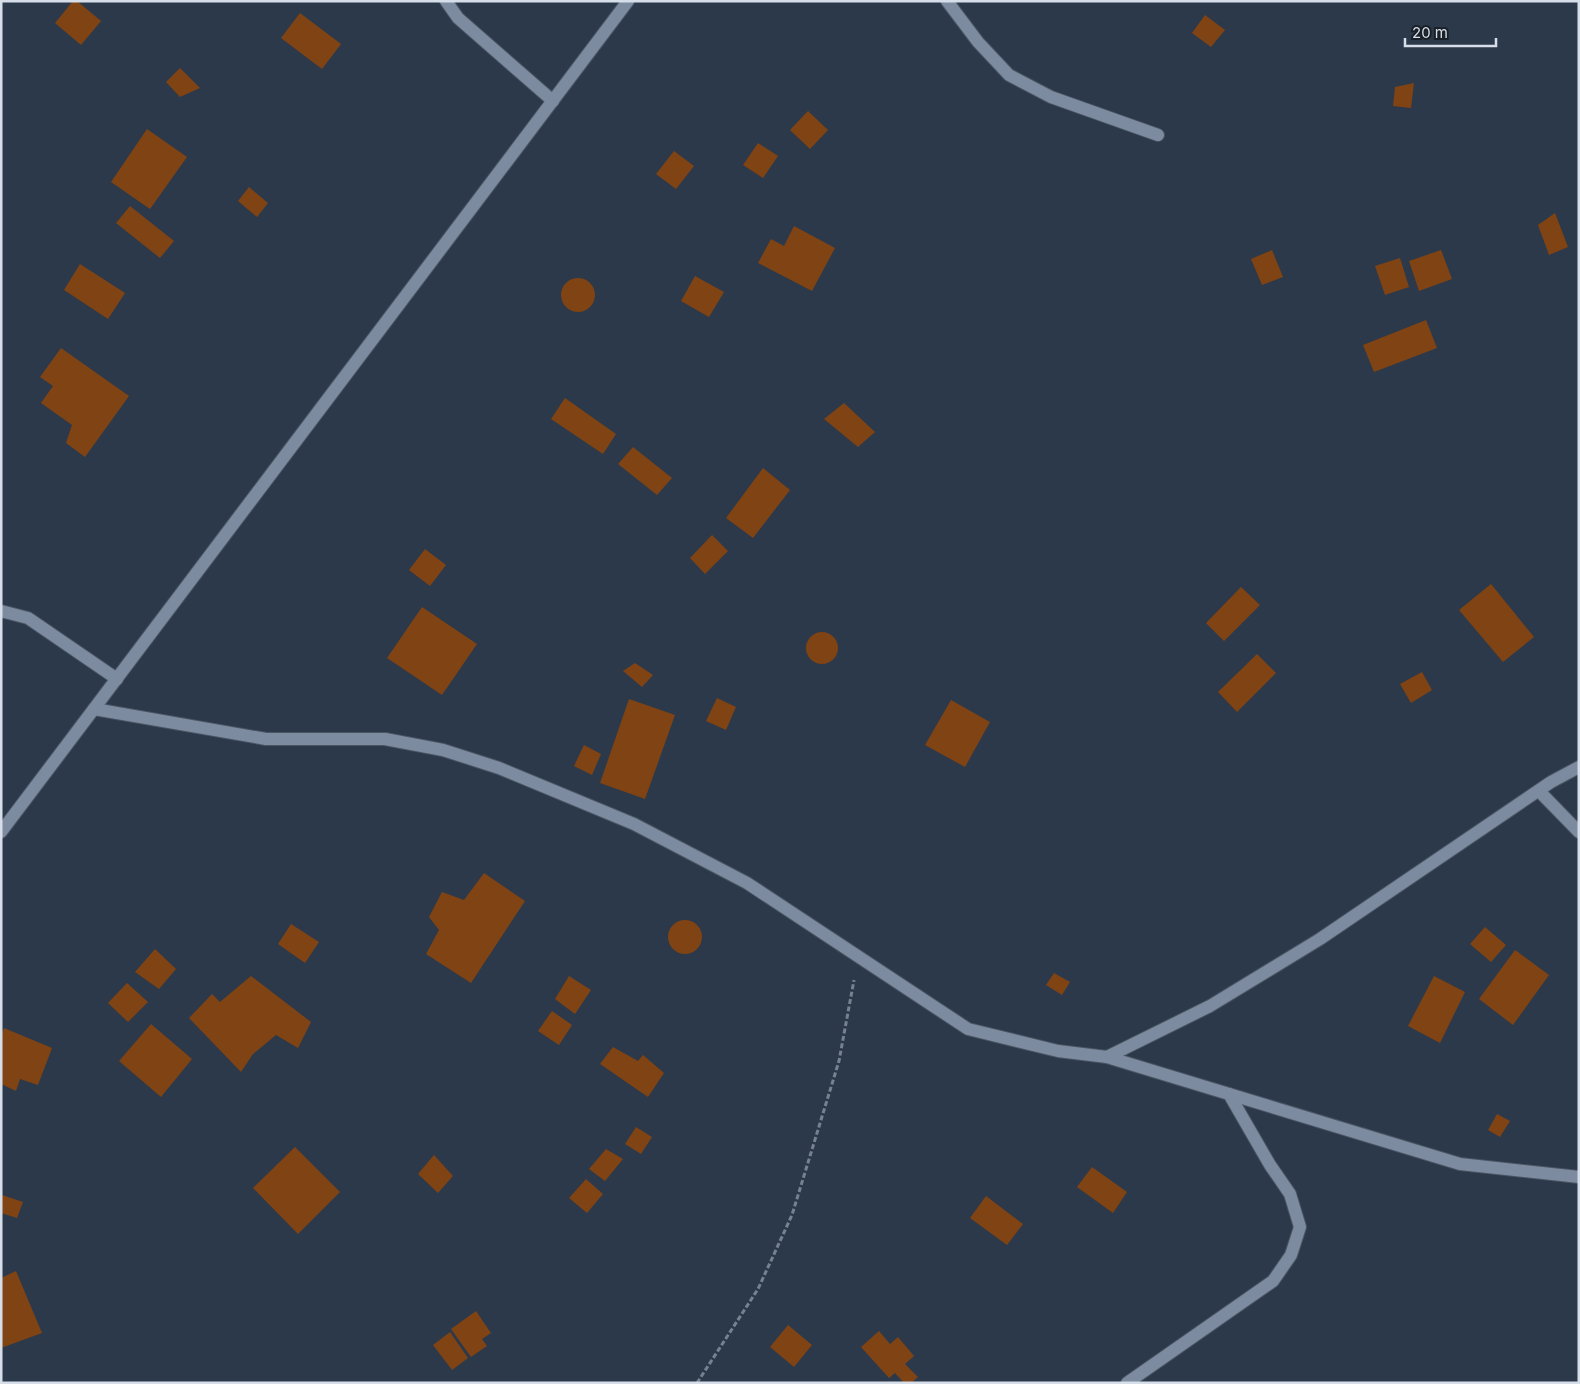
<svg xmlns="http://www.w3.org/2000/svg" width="1580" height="1384" viewBox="0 0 1580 1384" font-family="Inter,sans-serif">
<rect width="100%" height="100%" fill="#2c394a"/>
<!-- building -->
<g fill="#804313">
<path d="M 73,1 L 77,1 L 101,21 L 81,45 L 55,23 Z"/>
<path d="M 300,13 L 341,44 L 322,69 L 281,38 Z"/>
<path d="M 1205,15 L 1225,30 L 1211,47 L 1192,33 Z"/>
<path d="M 180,68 L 200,88 L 180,97 L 166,82 Z"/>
<path d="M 1414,83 L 1411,108 L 1393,106 L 1395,87 Z"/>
<path d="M 808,111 L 828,130 L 810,149 L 790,130 Z"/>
<path d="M 147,129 L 187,157 L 150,209 L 111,182 Z"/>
<path d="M 758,143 L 778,156 L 763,178 L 743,165 Z"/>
<path d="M 674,151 L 694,166 L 676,189 L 656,174 Z"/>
<path d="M 249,187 L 268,203 L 257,217 L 238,201 Z"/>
<path d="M 130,206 L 174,241 L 160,258 L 116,223 Z"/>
<path d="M 1555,213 L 1568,247 L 1549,255 L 1538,225 Z"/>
<path d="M 794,226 L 835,248 L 812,291 L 758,263 L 771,239 L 784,246 Z"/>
<path d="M 1272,250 L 1283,277 L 1262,285 L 1251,259 Z"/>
<path d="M 1441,250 L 1452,279 L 1419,291 L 1409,261 Z"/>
<path d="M 1400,258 L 1409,287 L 1385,295 L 1375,266 Z"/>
<path d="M 80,264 L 125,293 L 108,319 L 64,290 Z"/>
<path d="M 695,276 L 724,292 L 709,317 L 681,301 Z"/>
<circle cx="578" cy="295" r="17"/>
<path d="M 1426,320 L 1437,348 L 1374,372 L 1363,345 Z"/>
<path d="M 61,348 L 129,396 L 85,457 L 66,443 L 72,425 L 41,403 L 53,386 L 40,377 Z"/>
<path d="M 565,398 L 616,434 L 603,454 L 551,419 Z"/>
<path d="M 844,403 L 875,432 L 858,447 L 824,419 Z"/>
<path d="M 633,447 L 672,478 L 657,495 L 618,464 Z"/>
<path d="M 763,468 L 790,490 L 753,538 L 726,518 Z"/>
<path d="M 712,535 L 728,551 L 705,574 L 690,558 Z"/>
<path d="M 425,549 L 446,565 L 430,586 L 409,570 Z"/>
<path d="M 1491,584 L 1534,637 L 1503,662 L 1459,610 Z"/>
<path d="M 1241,587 L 1260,605 L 1224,641 L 1206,623 Z"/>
<path d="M 422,607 L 477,644 L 442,695 L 387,658 Z"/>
<circle cx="822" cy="648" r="16"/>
<path d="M 1257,654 L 1276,673 L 1237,712 L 1218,692 Z"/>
<path d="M 635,663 L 653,675 L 642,687 L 623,671 Z"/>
<path d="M 1422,672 L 1432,690 L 1411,703 L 1400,684 Z"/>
<path d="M 717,698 L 736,707 L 726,730 L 706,721 Z"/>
<path d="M 629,699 L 675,715 L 645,799 L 600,783 Z"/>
<path d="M 951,700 L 990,722 L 965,767 L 925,745 Z"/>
<path d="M 584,745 L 601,754 L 592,775 L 574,766 Z"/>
<path d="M 484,873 L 525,901 L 471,983 L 426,954 L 439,930 L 429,917 L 442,892 L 464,900 Z"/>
<circle cx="685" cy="937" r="17"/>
<path d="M 291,924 L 319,942 L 305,963 L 278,944 Z"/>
<path d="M 1485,927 L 1506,945 L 1491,962 L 1470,944 Z"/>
<path d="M 155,949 L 176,969 L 159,989 L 135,972 Z"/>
<path d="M 1515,950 L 1549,975 L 1513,1025 L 1479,999 Z"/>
<path d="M 1054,973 L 1070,982 L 1062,995 L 1046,985 Z"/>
<path d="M 251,976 L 311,1022 L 298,1048 L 276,1035 L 253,1054 L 241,1072 L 189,1018 L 212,994 L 220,1002 Z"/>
<path d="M 569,976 L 591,990 L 575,1014 L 555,999 Z"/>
<path d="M 1434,976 L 1465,992 L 1440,1043 L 1408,1026 Z"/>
<path d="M 127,983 L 148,1002 L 128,1022 L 108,1003 Z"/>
<path d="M 552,1011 L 572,1025 L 559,1045 L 538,1031 Z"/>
<path d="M 151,1024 L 192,1059 L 161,1097 L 119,1061 Z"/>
<path d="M 4,1028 L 52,1048 L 38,1085 L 20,1079 L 16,1091 L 1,1084 L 1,1036 Z"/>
<path d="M 613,1047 L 638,1061 L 643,1055 L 664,1073 L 648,1097 L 600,1064 Z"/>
<path d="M 1497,1114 L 1510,1121 L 1500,1137 L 1488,1130 Z"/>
<path d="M 636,1127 L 652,1137 L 641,1154 L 625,1144 Z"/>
<path d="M 295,1147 L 340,1192 L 298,1234 L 253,1188 Z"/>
<path d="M 606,1149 L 623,1159 L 605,1181 L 589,1169 Z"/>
<path d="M 434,1155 L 453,1176 L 438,1193 L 418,1174 Z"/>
<path d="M 1092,1167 L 1127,1192 L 1113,1213 L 1077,1187 Z"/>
<path d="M 586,1179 L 603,1194 L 587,1213 L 569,1198 Z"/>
<path d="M 2,1195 L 23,1202 L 17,1218 L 1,1213 Z"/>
<path d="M 986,1196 L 1023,1224 L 1007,1245 L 970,1218 Z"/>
<path d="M 16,1271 L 42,1333 L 1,1348 L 1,1278 Z"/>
<path d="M 476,1311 L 491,1333 L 482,1339 L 487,1346 L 471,1357 L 451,1329 Z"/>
<path d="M 788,1325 L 812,1345 L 794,1367 L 770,1347 Z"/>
<path d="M 879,1331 L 890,1344 L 898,1337 L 914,1356 L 905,1364 L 918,1377 L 911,1383 L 904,1383 L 895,1373 L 889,1378 L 861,1347 Z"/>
<path d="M 450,1332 L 468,1358 L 452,1370 L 433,1345 Z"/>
</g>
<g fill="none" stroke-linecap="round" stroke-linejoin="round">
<defs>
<g id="minor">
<path d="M 446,1 L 458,18 L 553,101"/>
<path d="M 947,1 L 978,42 L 1009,75 L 1051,97 L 1158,135"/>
<path d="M 1,611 L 28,618 L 117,679"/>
<path d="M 94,709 L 266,739 L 385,739 L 443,750 L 499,768 L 634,824 L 747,883 L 968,1029 L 1058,1051 L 1107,1057 L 1229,1094 L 1270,1165 L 1290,1194 L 1300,1227 L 1291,1255 L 1273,1281 L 1127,1383"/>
<path d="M 1539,791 L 1579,832"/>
<path d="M 1107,1057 L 1210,1006 L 1320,939 L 1551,782 L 1579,767"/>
<path d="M 1229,1094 L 1460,1164 L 1579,1177"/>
</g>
<path id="tertiary" d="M 1,832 L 628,1"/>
</defs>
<!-- minor casing -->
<use href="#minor" stroke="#4a5564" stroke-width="14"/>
<!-- tertiary casing -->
<use href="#tertiary" stroke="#4a5564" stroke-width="14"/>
<!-- path -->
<path stroke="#778290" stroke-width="3" stroke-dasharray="5 2.5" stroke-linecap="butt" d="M 697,1383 L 758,1289 L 792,1215 L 839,1061 L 854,980"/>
<!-- minor -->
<use href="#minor" stroke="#7d8ba0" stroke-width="12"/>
<!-- tertiary -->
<use href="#tertiary" stroke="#7d8ba0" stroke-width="12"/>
</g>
<!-- border -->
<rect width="1580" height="1384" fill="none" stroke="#d6dee9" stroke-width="5"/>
<!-- scale -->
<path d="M1405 38v8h91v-8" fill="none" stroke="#d6dee9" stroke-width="2.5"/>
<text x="1412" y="38" font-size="15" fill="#d6dee9" stroke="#1a2028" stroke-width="4" paint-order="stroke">20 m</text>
</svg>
